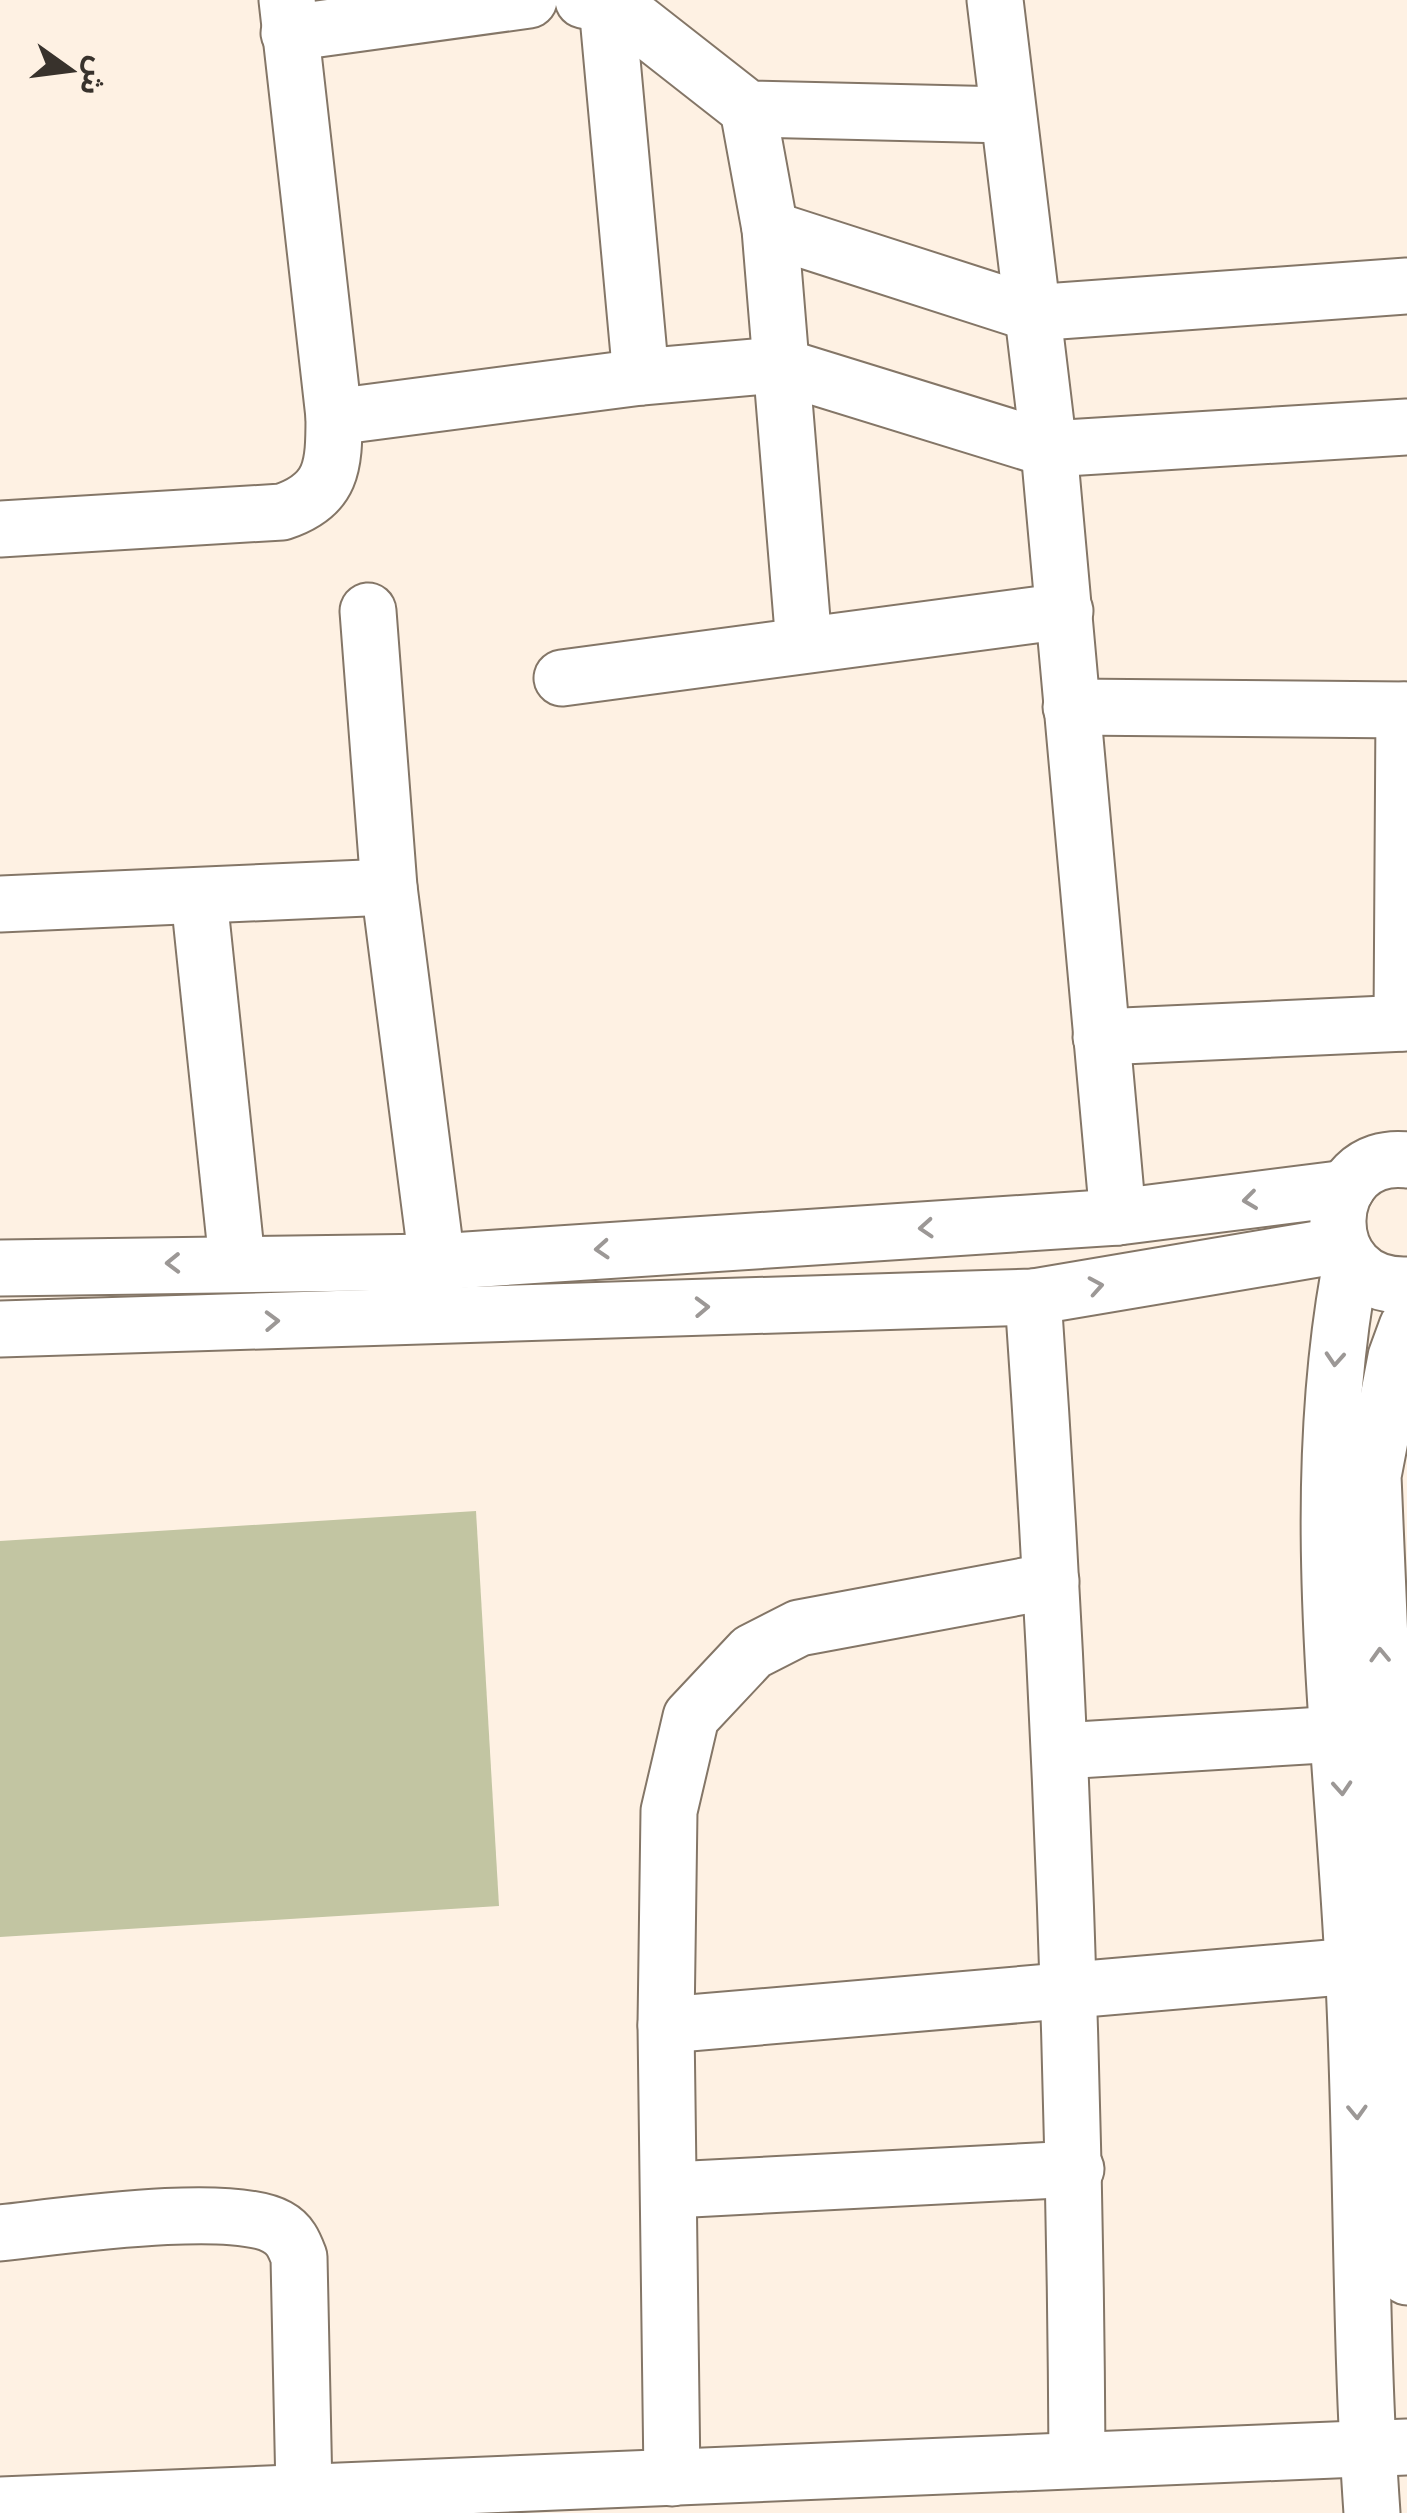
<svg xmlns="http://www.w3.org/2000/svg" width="1407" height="2513" viewBox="0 0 1407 2513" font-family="'Playfair Display','Noto Sans Arabic',serif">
<rect width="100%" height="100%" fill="#fef1e3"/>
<!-- green -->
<path fill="#c2c5a2" d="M 476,1511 L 499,1906 L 0,1937 L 0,1541 Z"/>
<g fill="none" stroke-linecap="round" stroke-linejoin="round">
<defs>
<g id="minor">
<path d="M 583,0 L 607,5 L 637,22 L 748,109 L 1007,115"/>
<path d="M 995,0 L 1049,449 L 1118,1217"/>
<path d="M 607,5 L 641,377"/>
<path d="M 289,33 L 529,0"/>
<path d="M 748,109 L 770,229 L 804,644"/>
<path d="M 770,229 L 1031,313 L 1407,286"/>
<path d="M 334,417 L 641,377 L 777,365 L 1049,449 L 1407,427"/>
<path d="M 0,529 L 282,512 C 333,495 334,466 334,417 L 287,0"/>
<path d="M 368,611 L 389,887 L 437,1262"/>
<path d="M 562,678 L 1065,611"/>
<path d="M 1071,707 L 1407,710"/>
<path d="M 199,898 L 237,1261"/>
<path d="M 0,904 L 389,887"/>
<path d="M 1402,1023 L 1404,710"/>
<path d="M 1101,1037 L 1407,1023"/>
<path d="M 1351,1263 C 1307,1494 1341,1729 1353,1962 C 1363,2146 1359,2330 1372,2513"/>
<path d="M 1033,1297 C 1060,1684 1075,2070 1077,2458"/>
<path d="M 1407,1327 L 1396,1357 L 1373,1476 L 1407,2277"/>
<path d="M 1061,1751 L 1339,1734"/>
<path d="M 666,2025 L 1353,1966"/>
<path d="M 672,2190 L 1076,2169"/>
<path d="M 0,2233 C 57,2227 231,2201 277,2227 C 290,2234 294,2244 299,2257 L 304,2491"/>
<path d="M 672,2478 L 666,2025 L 669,1811 L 691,1717 L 752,1652 L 799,1628 L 1051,1581"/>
<path d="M 0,2505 L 1407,2447"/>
</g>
<g id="major">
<path d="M 1407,1160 C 1318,1150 1312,1288 1407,1285"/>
<path d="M 0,1268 L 437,1262 L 1118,1217 L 1347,1188"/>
<path d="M 0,1329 L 1033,1297 L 1341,1245"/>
</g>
</defs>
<!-- minor casing -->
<use href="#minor" stroke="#847667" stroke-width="59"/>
<!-- major casing -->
<use href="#major" stroke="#847667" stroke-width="59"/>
<!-- minor -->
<use href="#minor" stroke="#fff" stroke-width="55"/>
<!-- major -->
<use href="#major" stroke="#fff" stroke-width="55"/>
</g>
<!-- one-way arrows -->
<defs><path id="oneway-chevron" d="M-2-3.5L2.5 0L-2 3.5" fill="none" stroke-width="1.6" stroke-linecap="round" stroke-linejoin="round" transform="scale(2.5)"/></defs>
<g stroke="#9c9896">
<use href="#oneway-chevron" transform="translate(1250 1200) rotate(173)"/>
<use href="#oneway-chevron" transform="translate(926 1228) rotate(176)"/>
<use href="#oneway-chevron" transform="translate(602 1249) rotate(176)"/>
<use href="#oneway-chevron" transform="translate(173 1263) rotate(179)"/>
<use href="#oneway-chevron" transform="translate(1096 1286) rotate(-10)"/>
<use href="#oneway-chevron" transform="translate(702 1307) rotate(-2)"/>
<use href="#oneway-chevron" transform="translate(272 1321) rotate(-2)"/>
<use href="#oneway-chevron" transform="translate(1335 1359) rotate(94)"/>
<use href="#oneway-chevron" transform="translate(1380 1655) rotate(-92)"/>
<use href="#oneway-chevron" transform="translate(1342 1788) rotate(86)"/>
<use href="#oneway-chevron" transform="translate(1357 2112) rotate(88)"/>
</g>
<!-- north arrow -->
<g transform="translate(70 70) rotate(104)" stroke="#fef1e3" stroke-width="8" paint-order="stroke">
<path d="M0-8L18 38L0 25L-18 38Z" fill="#38322c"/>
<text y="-15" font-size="28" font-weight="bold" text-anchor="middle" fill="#38322c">ش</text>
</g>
</svg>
